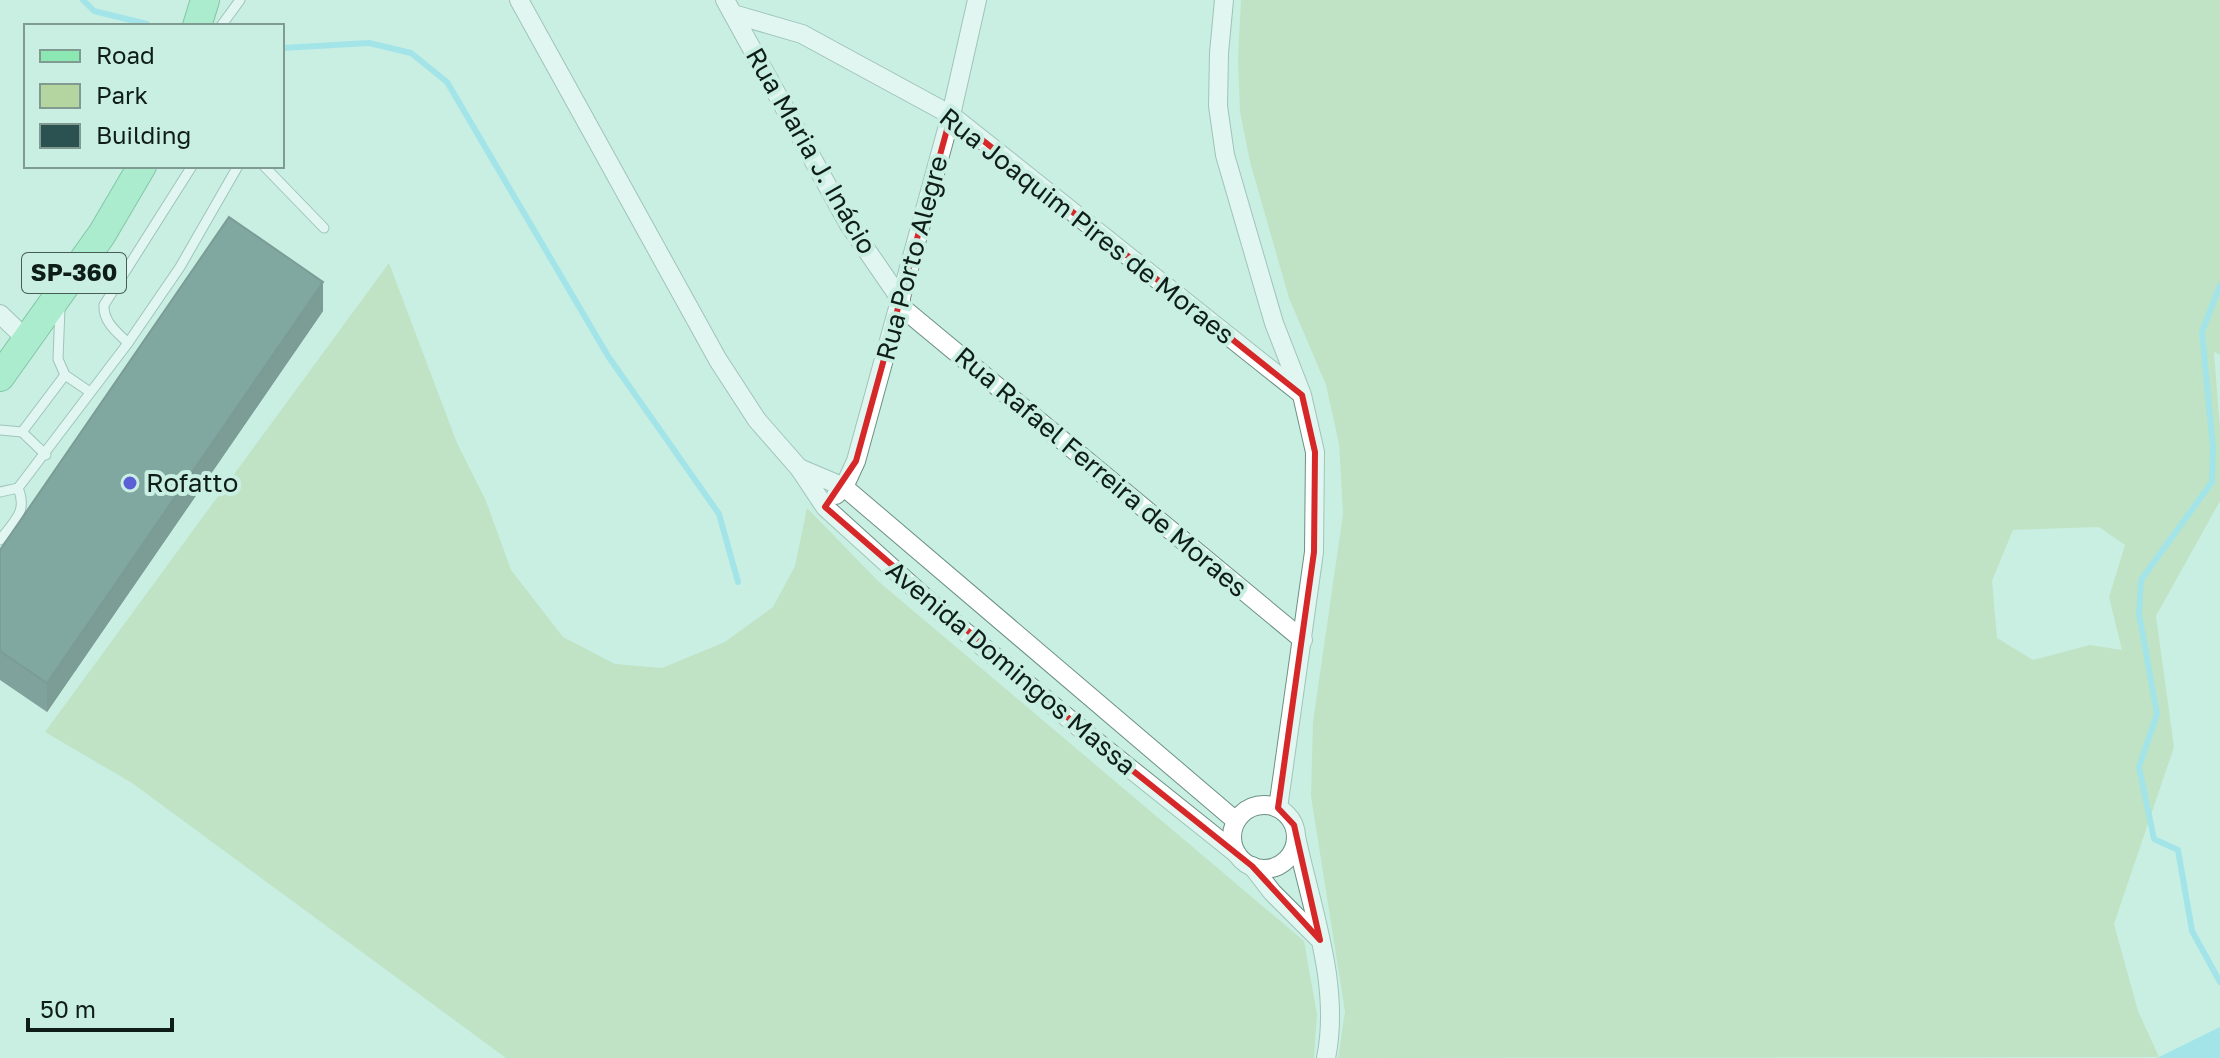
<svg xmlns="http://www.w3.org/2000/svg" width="2220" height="1058" viewBox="0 0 2220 1058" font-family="'Golos Text',sans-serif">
<rect width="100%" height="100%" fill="#c9efe3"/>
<!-- green -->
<g fill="#b5d5a0" fill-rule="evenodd">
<path d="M 1241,0 L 2220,0 L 2220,355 L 2214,352 L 2220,429 L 2220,501 L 2156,616 L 2174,747 L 2114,924 L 2138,1011 L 2159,1057 L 1338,1058 L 1345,1012 L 1311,796 L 1313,722 L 1343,514 L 1339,444 L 1326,385 L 1289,298 L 1250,162 L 1240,112 L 1238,59 ZM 2099,527 L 2125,545 L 2109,597 L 2122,650 L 2090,645 L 2033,660 L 1997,638 L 1992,581 L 2013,530 Z"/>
<path d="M 389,263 L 457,443 L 486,501 L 511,570 L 563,637 L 615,664 L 662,668 L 725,642 L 773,607 L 795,566 L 807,508 L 878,581 L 1304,941 L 1317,1014 L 1314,1058 L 506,1058 L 132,783 L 45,732 Z"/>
</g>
<!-- water -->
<path fill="#77d7ee" d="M 2220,1027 L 2220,1058 L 2158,1058 L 2159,1057 Z"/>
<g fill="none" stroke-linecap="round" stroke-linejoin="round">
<!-- stream -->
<g stroke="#77d7ee" stroke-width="6">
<path d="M 83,0 L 94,11 L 147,24"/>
<path d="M 282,48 L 369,43 L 411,53 L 447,82 L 608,356 L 719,514 L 738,582"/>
<path d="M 2220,285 L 2202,332 L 2213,448 L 2212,482 L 2141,580 L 2139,614 L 2157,714 L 2139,767 L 2154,839 L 2178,850 L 2192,931 L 2220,982"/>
</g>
<defs>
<g id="service">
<path d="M 221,26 L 240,0"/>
<path d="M 264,166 L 324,228"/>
<path d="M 60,308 L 58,359 L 65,375 L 90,392"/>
<path d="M 128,343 C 117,332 103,322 104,305 L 192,166"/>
<path d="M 0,430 L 22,432 L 46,455"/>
<path d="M 22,432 L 65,375"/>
<path d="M 0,492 L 18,488 L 128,343 L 180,267 L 238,166"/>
<path d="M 0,540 C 14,521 28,512 18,488"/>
</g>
<g id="minor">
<path d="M 519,0 L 718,360 L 757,420 L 799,468 L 825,507 L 933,605 L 1087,734 L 1237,854"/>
<path d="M 725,0 L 848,223 L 901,300"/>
<path d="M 1224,0 L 1219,53 L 1218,106 L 1225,155 L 1274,323 L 1302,395 L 1315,452 L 1314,552 L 1278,808"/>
<path d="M 733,14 L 802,34 L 951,115 L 1300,393"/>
<path d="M 899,305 L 1303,640"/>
<path d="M 0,314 L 26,339"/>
<path d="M 799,468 L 844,487 L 1236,821"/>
<path d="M 836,495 L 844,487 L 856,461 L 951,115 L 977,0"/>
<circle cx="1264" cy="837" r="32"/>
<path d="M 1296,836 C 1311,908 1341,985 1326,1058"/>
<path d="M 1252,866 L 1272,892 L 1318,938"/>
</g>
<g id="primary">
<path d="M 197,26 L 205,0"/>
<path d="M 0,377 L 102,234 L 142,166"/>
</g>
</defs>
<!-- service casing -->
<use href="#service" stroke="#6d9085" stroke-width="11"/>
<!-- minor casing -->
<use href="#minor" stroke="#6d9085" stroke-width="20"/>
<!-- primary casing -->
<use href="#primary" stroke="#2d975c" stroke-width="30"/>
<!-- service -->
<use href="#service" stroke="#fff" stroke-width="9"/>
<!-- minor -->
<use href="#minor" stroke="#fff" stroke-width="18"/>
<!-- primary -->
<use href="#primary" stroke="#8be8b3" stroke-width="28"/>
</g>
<!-- wall -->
<path fill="#264646" d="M 323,311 L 47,712 L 0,680 L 0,550 Z"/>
<!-- shaded-wall -->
<path fill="#1f3939" d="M 323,282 L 323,311 L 47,712 L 47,683 Z"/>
<!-- building -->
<path fill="#2c5151" stroke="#1f3939" stroke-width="2" d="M 229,217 L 323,282 L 47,683 L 0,651 L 0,550 Z"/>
<!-- marked area -->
<path d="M0 0H2220V1058H0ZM 951,115 L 1302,395 L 1315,452 L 1314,552 L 1278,808 L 1294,825 L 1320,940 L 1252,866 L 1087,734 L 825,507 L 856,461 Z" fill="#c9efe3" fill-opacity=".55" fill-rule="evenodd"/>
<path fill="none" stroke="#d62828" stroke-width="6" stroke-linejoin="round" d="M 951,115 L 1302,395 L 1315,452 L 1314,552 L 1278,808 L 1294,825 L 1320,940 L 1252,866 L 1087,734 L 825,507 L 856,461 Z"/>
<!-- markers -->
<circle fill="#5c5ed6" stroke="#c9efe3" stroke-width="3" cx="130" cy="483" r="8"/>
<g text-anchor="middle" stroke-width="8" stroke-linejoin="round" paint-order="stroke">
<!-- shield labels -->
<rect fill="#c9efe3" stroke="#475c56" stroke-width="2" x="22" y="253" width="104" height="40" rx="6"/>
<g font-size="24" font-weight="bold" fill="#0f1d19">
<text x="74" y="281">SP-360</text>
</g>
<!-- street labels -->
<g font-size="26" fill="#0f1d19" stroke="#c9efe3">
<text transform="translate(811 151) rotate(60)" y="9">Rua Maria J. Inácio</text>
<text transform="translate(1087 226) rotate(38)" y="9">Rua Joaquim Pires de Moraes</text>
<text transform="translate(912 258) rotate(-75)" y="9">Rua Porto Alegre</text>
<text transform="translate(1101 472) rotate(40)" y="9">Rua Rafael Ferreira de Moraes</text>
<text transform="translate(1011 668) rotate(40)" y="9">Avenida Domingos Massa</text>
</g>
<!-- poi labels -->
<g font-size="26" fill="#0f1d19" stroke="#c9efe3" text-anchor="start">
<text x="146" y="492">Rofatto</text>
</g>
</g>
<!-- legend -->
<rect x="24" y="24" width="260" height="144" fill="#c9efe3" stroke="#7f9b92" stroke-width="2"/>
<rect x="40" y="50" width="40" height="12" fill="#8be8b3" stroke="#7f9b92" stroke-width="2"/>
<text x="96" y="64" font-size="24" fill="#0f1d19">Road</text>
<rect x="40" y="84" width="40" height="24" fill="#b5d5a0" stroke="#7f9b92" stroke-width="2"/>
<text x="96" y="104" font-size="24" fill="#0f1d19">Park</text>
<rect x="40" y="124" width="40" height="24" fill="#2c5151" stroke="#7f9b92" stroke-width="2"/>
<text x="96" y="144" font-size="24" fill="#0f1d19">Building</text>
<!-- scale -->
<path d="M28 1018v12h144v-12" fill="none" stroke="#0f1d19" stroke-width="4"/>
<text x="40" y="1018" font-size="24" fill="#0f1d19" stroke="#c9efe3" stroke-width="6" paint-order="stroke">50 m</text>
</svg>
